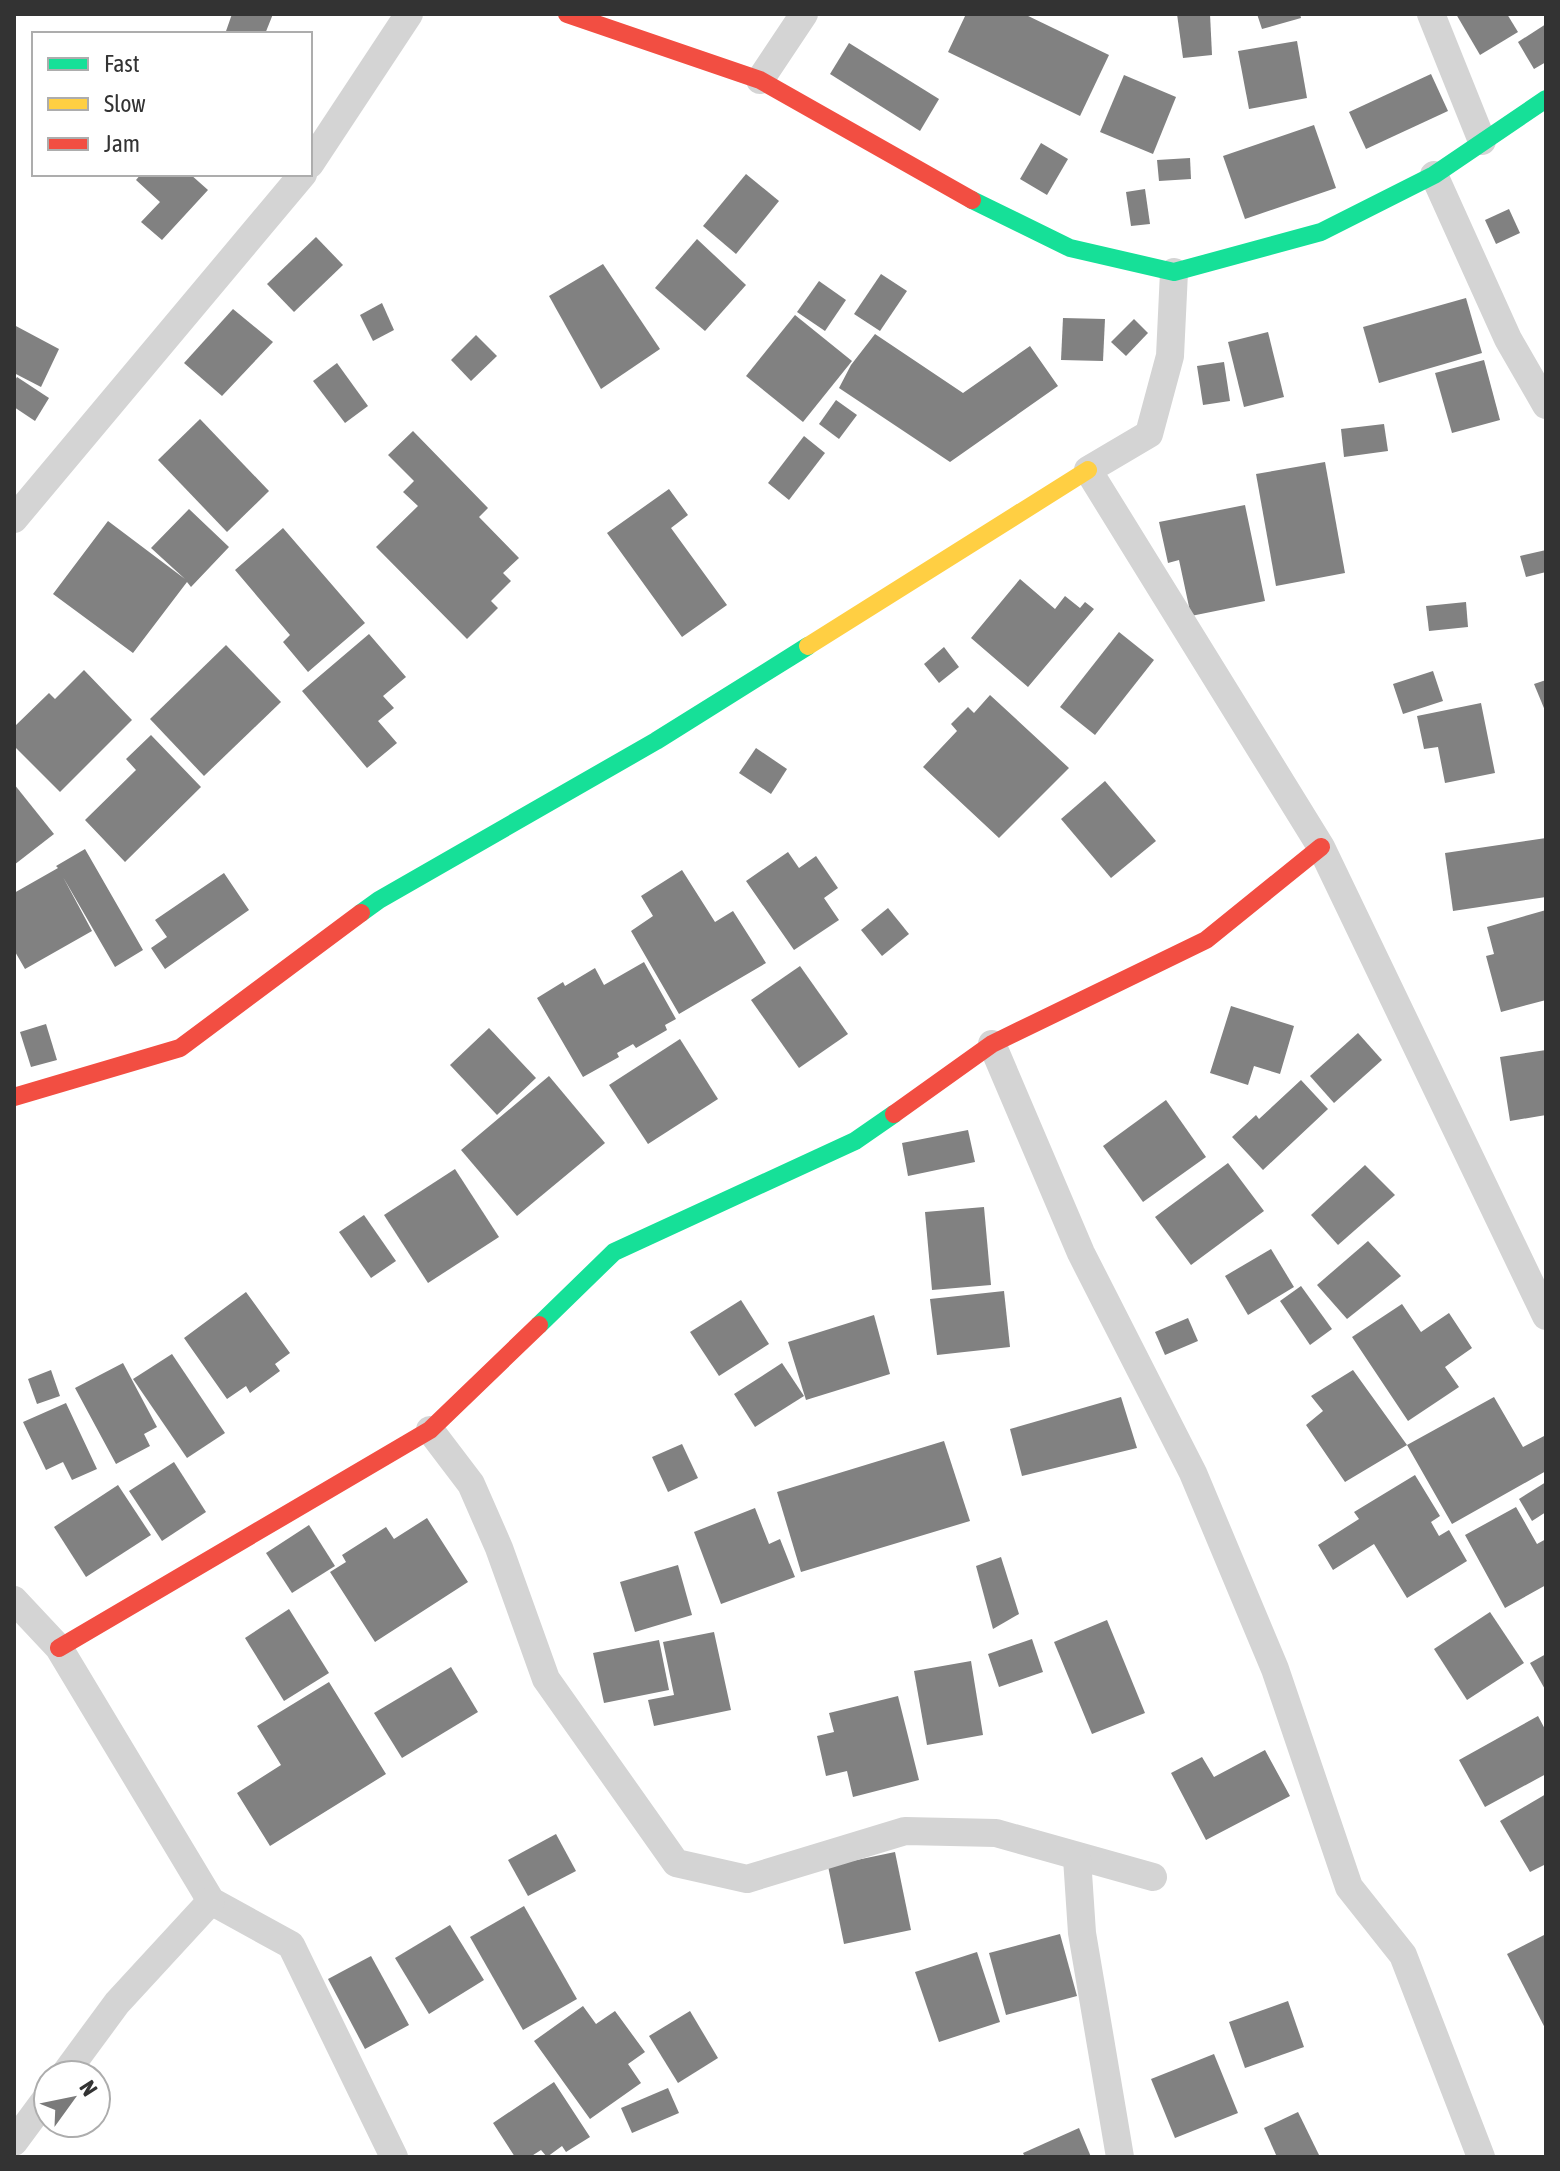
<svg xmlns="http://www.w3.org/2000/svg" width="1560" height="2171" viewBox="0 0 1560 2171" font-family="'Asap Condensed',sans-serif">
<rect width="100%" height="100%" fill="#fff"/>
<!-- building -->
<g fill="#818181">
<path d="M 232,14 L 273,14 L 265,34 L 225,34 Z"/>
<path d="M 966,14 L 1024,14 L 1109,55 L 1080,116 L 948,52 Z"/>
<path d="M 1177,14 L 1210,14 L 1212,55 L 1183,58 Z"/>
<path d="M 1257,14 L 1300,14 L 1301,18 L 1262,29 Z"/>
<path d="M 1456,14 L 1507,14 L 1518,32 L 1480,55 Z"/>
<path d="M 1546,24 L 1546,62 L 1534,69 L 1518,42 Z"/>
<path d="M 1297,41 L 1307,98 L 1249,109 L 1238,51 Z"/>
<path d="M 849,43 L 939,99 L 920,131 L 830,74 Z"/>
<path d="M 1431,74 L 1448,111 L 1366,149 L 1349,112 Z"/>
<path d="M 1124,75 L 1176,97 L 1153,154 L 1100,132 Z"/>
<path d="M 1314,125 L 1336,188 L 1245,219 L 1223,156 Z"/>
<path d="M 1041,143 L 1068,159 L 1047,195 L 1020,179 Z"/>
<path d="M 1190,158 L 1191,179 L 1159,181 L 1157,160 Z"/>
<path d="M 141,174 L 190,174 L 208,190 L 162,240 L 141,222 L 160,202 L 136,180 Z"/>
<path d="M 746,174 L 779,201 L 736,254 L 703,226 Z"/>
<path d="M 1145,189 L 1150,224 L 1131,226 L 1126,192 Z"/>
<path d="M 1509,209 L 1520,233 L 1496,244 L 1485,220 Z"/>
<path d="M 316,237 L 343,265 L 294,312 L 267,284 Z"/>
<path d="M 697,239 L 746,285 L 705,331 L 655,288 Z"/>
<path d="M 603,264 L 660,349 L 601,389 L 549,296 Z"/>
<path d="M 881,274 L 907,291 L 880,331 L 854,314 Z"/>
<path d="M 819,281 L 846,300 L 825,331 L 797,312 Z"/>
<path d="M 1466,298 L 1482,353 L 1379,383 L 1363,327 Z"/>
<path d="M 382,303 L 394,330 L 373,341 L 360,315 Z"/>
<path d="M 233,309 L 273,342 L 222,396 L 184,363 Z"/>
<path d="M 795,315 L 852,361 L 803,422 L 746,376 Z"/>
<path d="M 1063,318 L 1105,319 L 1103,361 L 1061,360 Z"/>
<path d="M 1134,319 L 1148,333 L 1126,356 L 1111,342 Z"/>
<path d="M 14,325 L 59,349 L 41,387 L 14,373 Z"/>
<path d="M 1268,332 L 1284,397 L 1244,407 L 1228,342 Z"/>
<path d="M 875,334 L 963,393 L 1030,346 L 1058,386 L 950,462 L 839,388 L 851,365 Z"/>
<path d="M 476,335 L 497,356 L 471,381 L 451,360 Z"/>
<path d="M 1484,360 L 1500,420 L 1452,433 L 1435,373 Z"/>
<path d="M 1224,362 L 1230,401 L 1203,405 L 1197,366 Z"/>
<path d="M 337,363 L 368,406 L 345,423 L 313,381 Z"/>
<path d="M 17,377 L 49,398 L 35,421 L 14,407 L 14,382 Z"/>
<path d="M 836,400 L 857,415 L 839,439 L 819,424 Z"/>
<path d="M 200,419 L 269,491 L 227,532 L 158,460 Z"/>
<path d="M 1384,424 L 1388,451 L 1344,457 L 1341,429 Z"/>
<path d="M 413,431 L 488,508 L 479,517 L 519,558 L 503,573 L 511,581 L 491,601 L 498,608 L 467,639 L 376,547 L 418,506 L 403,492 L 414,481 L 388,455 Z"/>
<path d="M 804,436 L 825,453 L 789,500 L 768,483 Z"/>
<path d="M 1325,462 L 1345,573 L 1276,586 L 1256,474 Z"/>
<path d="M 669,489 L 688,515 L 671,528 L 727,605 L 682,637 L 607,533 Z"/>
<path d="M 1245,505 L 1265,601 L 1191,616 L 1179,560 L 1168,563 L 1159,522 Z"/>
<path d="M 189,509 L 229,547 L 191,587 L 187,582 L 133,653 L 53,594 L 108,521 L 185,579 L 151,548 Z"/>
<path d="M 283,528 L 365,623 L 308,672 L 283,642 L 290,635 L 235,570 Z"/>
<path d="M 1546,550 L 1546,572 L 1526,577 L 1520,556 Z"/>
<path d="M 1020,579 L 1055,609 L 1065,596 L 1080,608 L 1085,602 L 1094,609 L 1028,687 L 971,638 Z"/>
<path d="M 1466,602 L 1468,627 L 1429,631 L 1426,606 Z"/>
<path d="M 1119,632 L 1154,660 L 1095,735 L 1060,707 Z"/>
<path d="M 369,634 L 406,677 L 383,696 L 394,708 L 378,721 L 397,743 L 367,768 L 302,691 Z"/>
<path d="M 226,645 L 281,702 L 204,776 L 150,719 Z"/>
<path d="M 944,647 L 959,667 L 939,683 L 924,664 Z"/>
<path d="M 84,670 L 132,720 L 60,792 L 14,746 L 14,727 L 49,693 L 55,699 Z"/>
<path d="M 1433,671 L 1443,701 L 1403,714 L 1393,684 Z"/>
<path d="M 1546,680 L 1546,713 L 1534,684 Z"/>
<path d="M 990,695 L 1069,768 L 999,838 L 923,767 L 957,731 L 951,724 L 968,707 L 974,713 Z"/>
<path d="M 1481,703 L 1495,773 L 1445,783 L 1438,747 L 1424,749 L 1417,716 Z"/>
<path d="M 151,735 L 201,787 L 125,862 L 85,820 L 136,770 L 126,759 Z"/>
<path d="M 756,748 L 787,769 L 771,794 L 739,773 Z"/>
<path d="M 1105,781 L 1156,841 L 1111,878 L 1061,819 Z"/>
<path d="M 14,784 L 54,834 L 14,865 Z"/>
<path d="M 1546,838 L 1546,897 L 1453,911 L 1445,853 Z"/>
<path d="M 85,849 L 143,950 L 115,967 L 63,877 L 92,931 L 25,969 L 14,950 L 14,893 L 58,868 L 56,866 Z"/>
<path d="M 788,852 L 799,868 L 816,856 L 838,888 L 824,898 L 839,920 L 794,950 L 746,881 Z"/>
<path d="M 682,870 L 715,922 L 733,911 L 766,963 L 679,1014 L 631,931 L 653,916 L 641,896 Z"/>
<path d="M 224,873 L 249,910 L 165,969 L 151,948 L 167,937 L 155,920 Z"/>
<path d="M 888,908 L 909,934 L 882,956 L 861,930 Z"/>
<path d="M 1546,910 L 1546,1000 L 1501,1012 L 1486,956 L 1494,954 L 1487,927 Z"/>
<path d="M 644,962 L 676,1019 L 665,1025 L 667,1030 L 636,1048 L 633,1044 L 617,1053 L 619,1057 L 583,1077 L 537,998 L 563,982 L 565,986 L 595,968 L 604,985 Z"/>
<path d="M 800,966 L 848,1034 L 799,1068 L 751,1000 Z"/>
<path d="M 1231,1006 L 1294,1026 L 1280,1074 L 1254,1066 L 1248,1085 L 1210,1073 Z"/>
<path d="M 46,1024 L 57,1060 L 31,1067 L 20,1032 Z"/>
<path d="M 489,1028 L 536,1078 L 497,1115 L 450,1065 Z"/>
<path d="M 1358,1033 L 1382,1060 L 1334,1103 L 1310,1076 Z"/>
<path d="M 680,1039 L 718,1099 L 648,1144 L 609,1085 Z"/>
<path d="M 1546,1050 L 1546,1115 L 1510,1121 L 1500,1057 Z"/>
<path d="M 549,1076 L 605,1143 L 517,1216 L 461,1150 Z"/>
<path d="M 1301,1080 L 1328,1109 L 1263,1170 L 1232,1137 L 1256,1115 L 1259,1119 Z"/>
<path d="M 1166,1100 L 1206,1157 L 1143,1202 L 1103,1146 Z"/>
<path d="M 968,1130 L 975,1162 L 908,1176 L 902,1143 Z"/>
<path d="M 1228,1163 L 1264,1211 L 1191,1265 L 1155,1217 Z"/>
<path d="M 1365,1165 L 1395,1195 L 1338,1245 L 1311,1215 Z"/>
<path d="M 455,1169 L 499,1237 L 428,1283 L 384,1215 Z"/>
<path d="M 984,1207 L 991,1285 L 932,1290 L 925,1212 Z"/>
<path d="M 364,1215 L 396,1261 L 371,1278 L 339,1232 Z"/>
<path d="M 1368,1241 L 1401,1276 L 1347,1319 L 1317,1285 Z"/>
<path d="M 1271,1249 L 1294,1287 L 1248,1315 L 1225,1276 Z"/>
<path d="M 1301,1286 L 1332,1329 L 1310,1345 L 1280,1301 Z"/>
<path d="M 1004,1291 L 1010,1347 L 937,1355 L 930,1299 Z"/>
<path d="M 246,1292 L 290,1353 L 275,1364 L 280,1371 L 250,1393 L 246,1386 L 227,1399 L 184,1338 Z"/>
<path d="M 741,1300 L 769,1344 L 719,1376 L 690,1332 Z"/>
<path d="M 1402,1304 L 1421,1332 L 1449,1313 L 1472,1348 L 1445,1367 L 1459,1387 L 1408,1421 L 1352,1337 Z"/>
<path d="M 874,1315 L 890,1374 L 806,1400 L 788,1342 Z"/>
<path d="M 1188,1318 L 1198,1341 L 1165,1355 L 1155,1332 Z"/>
<path d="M 172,1354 L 225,1433 L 187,1458 L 133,1379 Z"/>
<path d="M 123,1363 L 157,1427 L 144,1434 L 150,1446 L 116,1464 L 75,1388 Z"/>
<path d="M 782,1363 L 804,1396 L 755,1427 L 734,1394 Z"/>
<path d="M 51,1370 L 60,1396 L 37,1404 L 28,1379 Z"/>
<path d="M 1353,1370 L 1407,1445 L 1345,1482 L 1306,1425 L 1323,1411 L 1311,1396 Z"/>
<path d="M 1121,1397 L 1137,1448 L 1022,1476 L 1010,1429 Z"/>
<path d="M 1494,1397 L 1523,1447 L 1546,1435 L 1546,1471 L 1452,1524 L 1407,1445 Z"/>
<path d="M 66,1403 L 97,1469 L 72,1480 L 63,1462 L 46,1470 L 23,1422 Z"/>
<path d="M 944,1441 L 970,1521 L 801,1572 L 777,1492 Z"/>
<path d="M 682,1444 L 698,1478 L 668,1492 L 652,1457 Z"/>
<path d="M 174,1462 L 206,1512 L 162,1541 L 129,1491 Z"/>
<path d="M 1415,1475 L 1440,1516 L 1431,1522 L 1439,1536 L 1449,1530 L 1467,1561 L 1407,1598 L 1374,1544 L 1333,1570 L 1318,1545 L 1359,1519 L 1354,1512 Z"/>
<path d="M 1546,1482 L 1546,1512 L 1532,1521 L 1519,1499 Z"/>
<path d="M 118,1485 L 151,1535 L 86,1577 L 54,1527 Z"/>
<path d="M 1516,1507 L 1537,1544 L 1546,1539 L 1546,1585 L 1505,1608 L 1465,1535 Z"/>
<path d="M 755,1508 L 769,1544 L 780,1539 L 795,1577 L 721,1604 L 694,1532 Z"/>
<path d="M 427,1518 L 468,1582 L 375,1642 L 330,1572 L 346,1562 L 342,1555 L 386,1527 L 394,1539 Z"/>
<path d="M 309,1525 L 335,1566 L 292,1593 L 266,1553 Z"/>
<path d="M 1001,1557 L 1019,1614 L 993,1629 L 976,1566 Z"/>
<path d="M 678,1565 L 692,1615 L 635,1632 L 620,1582 Z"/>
<path d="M 289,1609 L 329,1673 L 284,1701 L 245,1638 Z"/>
<path d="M 1490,1612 L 1524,1663 L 1467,1700 L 1434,1649 Z"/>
<path d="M 1107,1620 L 1145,1713 L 1092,1734 L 1054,1642 Z"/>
<path d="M 714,1632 L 731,1710 L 654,1726 L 648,1700 L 674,1695 L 663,1642 Z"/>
<path d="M 1032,1639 L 1043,1672 L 999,1687 L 988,1654 Z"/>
<path d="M 659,1640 L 669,1690 L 604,1703 L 593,1653 Z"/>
<path d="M 1546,1654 L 1546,1691 L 1530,1663 Z"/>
<path d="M 971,1661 L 983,1735 L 927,1745 L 914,1671 Z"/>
<path d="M 451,1667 L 478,1712 L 402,1758 L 374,1713 Z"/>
<path d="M 329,1682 L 386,1774 L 270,1846 L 237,1793 L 281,1765 L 257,1726 Z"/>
<path d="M 898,1696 L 919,1780 L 853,1797 L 847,1771 L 826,1776 L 817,1736 L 834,1732 L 829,1713 Z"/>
<path d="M 1538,1716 L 1546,1731 L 1546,1774 L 1485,1807 L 1459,1760 Z"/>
<path d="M 1265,1750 L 1290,1796 L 1206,1840 L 1171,1773 L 1202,1757 L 1214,1777 Z"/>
<path d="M 1546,1794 L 1546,1864 L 1530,1872 L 1500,1821 Z"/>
<path d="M 556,1834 L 576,1871 L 528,1896 L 508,1860 Z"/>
<path d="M 895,1852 L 911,1930 L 844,1944 L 828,1866 Z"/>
<path d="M 524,1906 L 577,1999 L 523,2030 L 470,1937 Z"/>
<path d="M 450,1925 L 484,1980 L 429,2014 L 395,1958 Z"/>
<path d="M 1060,1934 L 1077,1996 L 1006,2015 L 989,1953 Z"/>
<path d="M 1546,1934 L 1546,2030 L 1507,1954 Z"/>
<path d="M 977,1952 L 1000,2022 L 939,2042 L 915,1972 Z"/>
<path d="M 371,1956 L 409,2025 L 365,2049 L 328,1979 Z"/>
<path d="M 1288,2001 L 1304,2047 L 1245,2068 L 1229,2022 Z"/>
<path d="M 583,2006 L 596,2024 L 615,2011 L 645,2052 L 628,2064 L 641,2083 L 590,2119 L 534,2041 Z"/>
<path d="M 690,2011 L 718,2058 L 678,2083 L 649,2036 Z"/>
<path d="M 1214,2054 L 1238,2113 L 1175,2138 L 1151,2079 Z"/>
<path d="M 554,2082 L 590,2137 L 566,2152 L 562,2146 L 547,2157 L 541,2150 L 530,2157 L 515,2157 L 493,2123 Z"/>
<path d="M 668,2088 L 679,2113 L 632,2133 L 621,2108 Z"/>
<path d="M 1298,2112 L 1320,2157 L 1277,2157 L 1264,2128 Z"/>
<path d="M 1079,2128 L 1091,2157 L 1025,2157 L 1023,2153 Z"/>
</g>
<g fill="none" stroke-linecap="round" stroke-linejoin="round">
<!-- street -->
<g stroke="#d4d4d4" stroke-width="28">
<path d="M 1431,14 L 1482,141"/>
<path d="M 760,80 L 804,14"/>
<path d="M 310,164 L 409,14"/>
<path d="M 1434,175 L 1508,339 L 1546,405"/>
<path d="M 1174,272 L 1170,356 L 1149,434 L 1088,470 L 1321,847 L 1546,1316"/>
<path d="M 14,519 L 303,174"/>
<path d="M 992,1044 L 1081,1253 L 1193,1473 L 1275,1669 L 1349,1887 L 1403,1955 L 1481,2157"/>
<path d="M 430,1430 L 471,1484 L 499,1548 L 546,1679 L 676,1863 L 747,1879 L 905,1831 L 996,1833 L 1153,1877"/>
<path d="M 14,1600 L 59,1648 L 211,1901 L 291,1945 L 394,2157"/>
<path d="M 1077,1858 L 1082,1933 L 1120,2157"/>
<path d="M 64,2075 L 117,2003 L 211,1901"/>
<path d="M 14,2142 L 48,2096"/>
</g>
<!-- fast -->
<g stroke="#16e098" stroke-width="18">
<path d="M 972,200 L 1070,248 L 1174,272 L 1321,232 L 1434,175 L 1546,99"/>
<path d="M 361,913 L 379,900 L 656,741 L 808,646"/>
<path d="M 539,1325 L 614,1252 L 855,1141 L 894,1114"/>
</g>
<!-- slow -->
<path stroke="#ffcf43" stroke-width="18" d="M 808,646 L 1088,470"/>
<!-- jam -->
<g stroke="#f24e42" stroke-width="18">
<path d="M 567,14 L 760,80 L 972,200"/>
<path d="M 14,1097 L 180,1048 L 361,913"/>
<path d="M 894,1114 L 992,1044 L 1206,940 L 1321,847"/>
<path d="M 59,1648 L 430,1430 L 539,1325"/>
</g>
</g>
<!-- border -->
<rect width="1560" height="2171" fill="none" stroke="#333333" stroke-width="32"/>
<!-- legend -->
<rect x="32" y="32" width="280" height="144" fill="#ffffff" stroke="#adadad" stroke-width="2"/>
<rect x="48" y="58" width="40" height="12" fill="#16e098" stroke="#adadad" stroke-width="2"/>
<text x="104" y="72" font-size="24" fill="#333333">Fast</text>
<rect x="48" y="98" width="40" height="12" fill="#ffcf43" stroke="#adadad" stroke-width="2"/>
<text x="104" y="112" font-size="24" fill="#333333">Slow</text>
<rect x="48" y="138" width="40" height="12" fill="#f24e42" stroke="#adadad" stroke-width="2"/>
<text x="104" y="152" font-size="24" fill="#333333">Jam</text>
<!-- north arrow -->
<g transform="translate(72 2099) rotate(57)"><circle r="38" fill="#ffffff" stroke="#adadad" stroke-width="2"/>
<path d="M0-6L14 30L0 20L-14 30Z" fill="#7a7a7a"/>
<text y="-12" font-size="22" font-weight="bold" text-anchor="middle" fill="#333333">N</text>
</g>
</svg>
